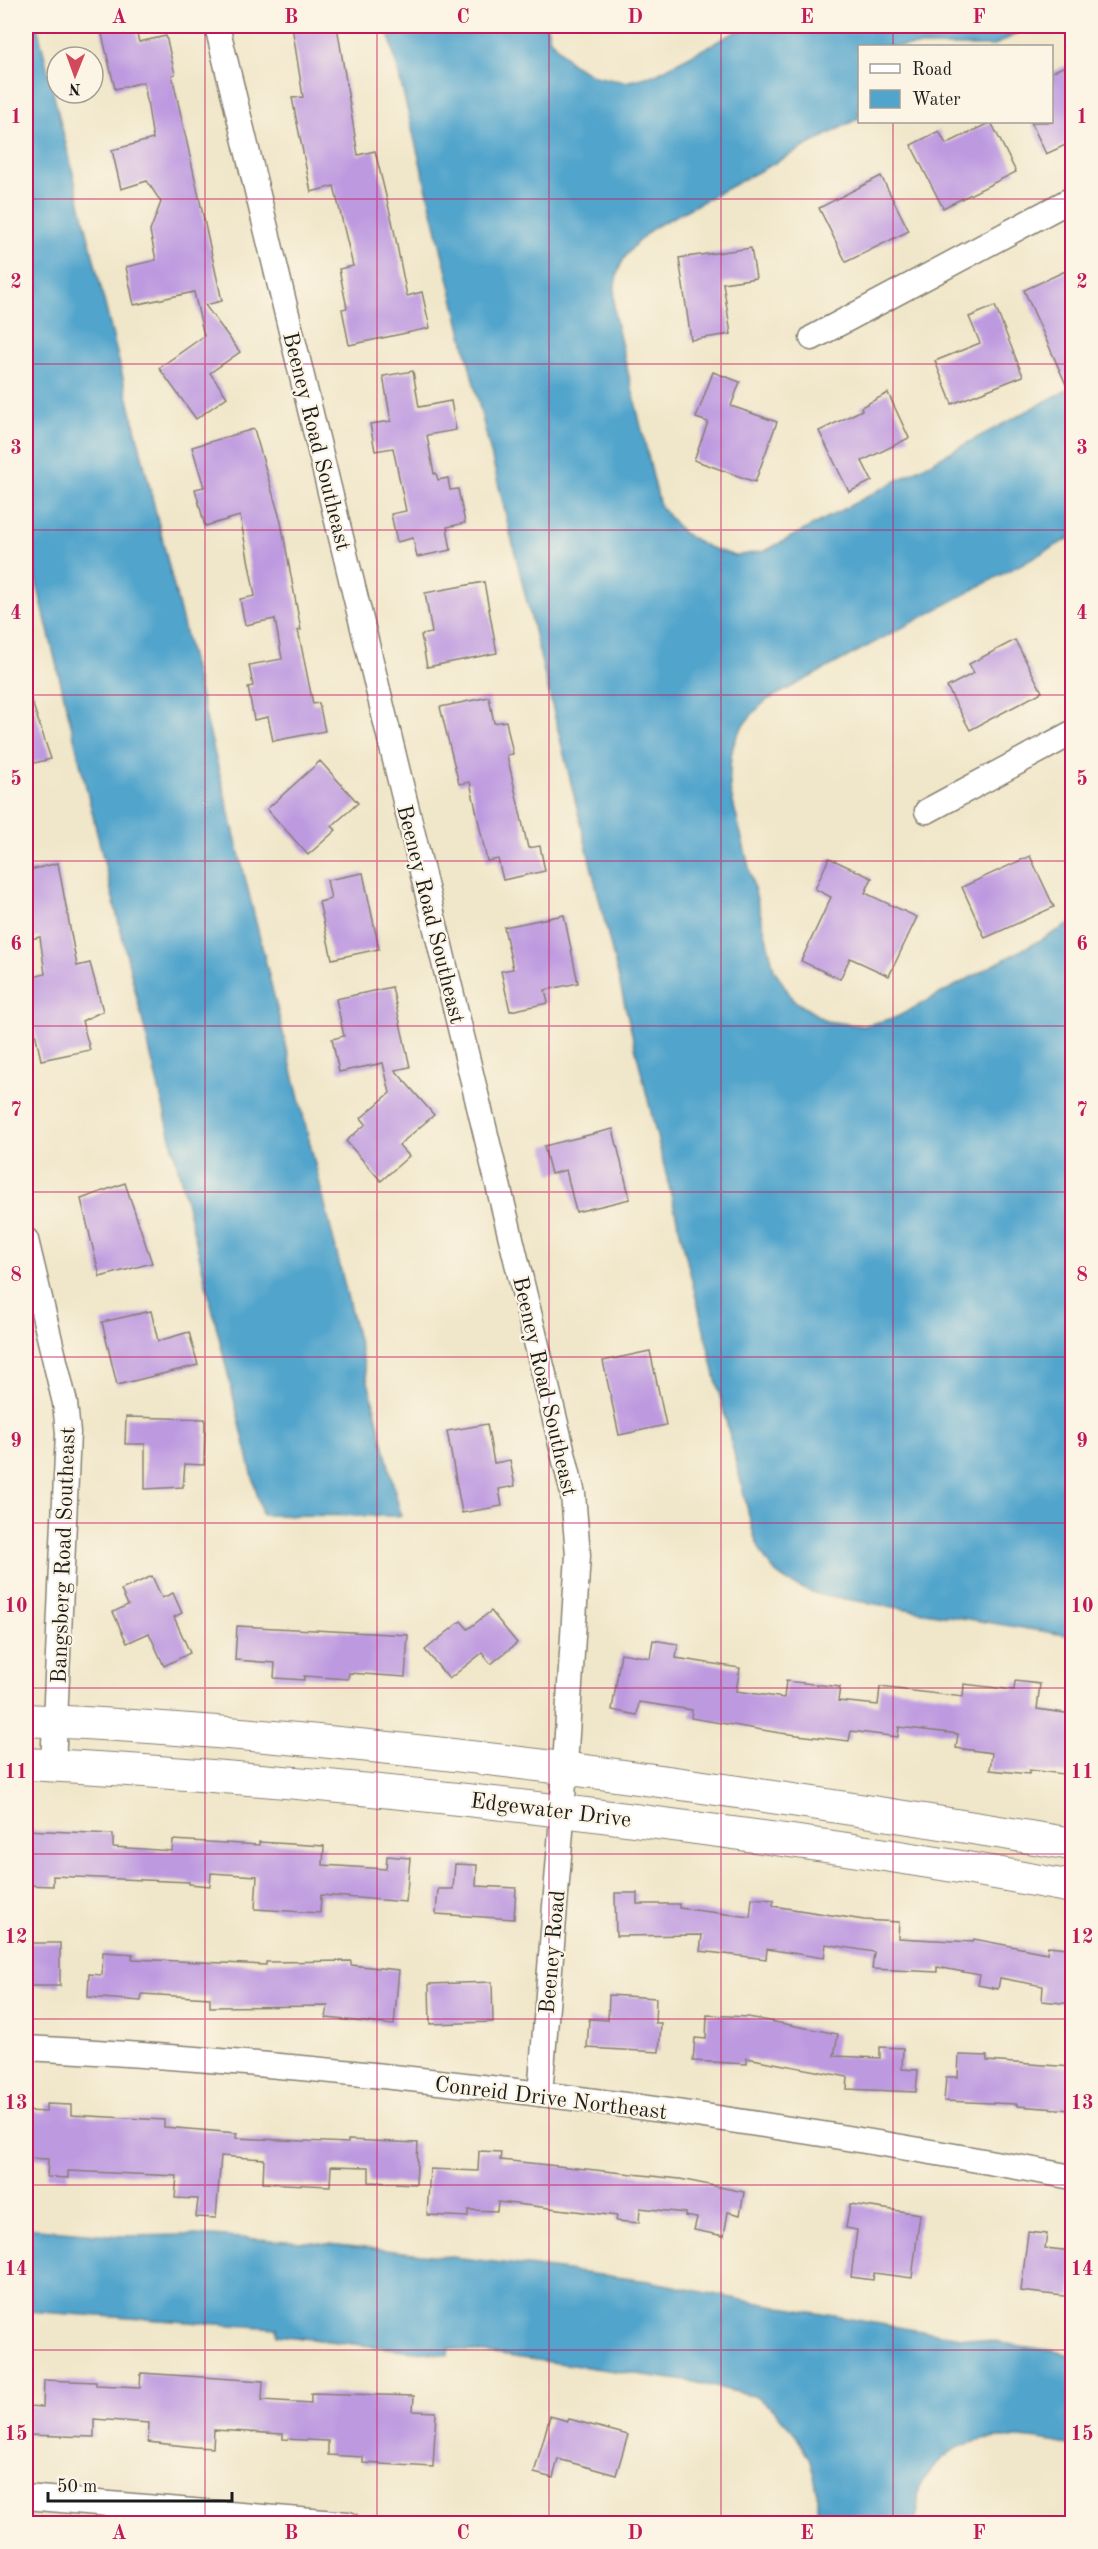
<svg xmlns="http://www.w3.org/2000/svg" width="1098" height="2549" viewBox="0 0 1098 2549" font-family="'Old Standard TT',serif">
<rect width="100%" height="100%" fill="#fcf5e5"/>
<filter id="ink" filterUnits="userSpaceOnUse"><feTurbulence type="fractalNoise" baseFrequency=".0167" numOctaves="2"/><feDisplacementMap in="SourceGraphic" scale="12" xChannelSelector="R" yChannelSelector="G"/><feConvolveMatrix kernelMatrix="1 2 1 2 8 2 1 2 1" color-interpolation-filters="sRGB"/></filter>
<filter id="wash" filterUnits="userSpaceOnUse"><feTurbulence type="fractalNoise" baseFrequency=".008" numOctaves="4" result="noise"/><feDisplacementMap in="SourceGraphic" scale="24" xChannelSelector="R" yChannelSelector="G"/><feGaussianBlur stdDeviation="1.35" result="paint"/><feColorMatrix in="noise" values="0 0 0 0 0 0 0 0 0 0 0 0 0 0 0 0 0 1.4 0 .05"/><feComposite in="paint" operator="in"/></filter>
<g filter="url(#wash)">
<rect width="100%" height="100%" fill="#f0e6c9"/>
<!-- water -->
<g fill="#51a4cc" stroke="#366074" stroke-width="1.5">
<path d="M 26,26 L 37,26 L 401,1516 L 262,1515 L 26,539 Z"/>
<path d="M 387,26 L 547,26 L 550,39 L 571,63 L 594,76 L 625,82 L 654,75 L 747,26 L 1032,26 L 993,46 L 860,46 L 859,118 L 653,228 C 619,256 611,274 615,318 L 660,506 L 683,533 L 708,547 L 735,556 L 765,551 L 1072,387 L 1072,537 L 767,700 C 734,729 728,746 730,790 L 774,969 L 793,1000 L 826,1021 L 863,1026 L 897,1017 L 1072,923 L 1072,1636 L 820,1595 C 781,1581 770,1575 754,1536 Z"/>
<path d="M 26,2228 L 120,2236 L 195,2235 L 319,2243 L 470,2259 L 649,2281 L 742,2300 L 909,2329 L 1054,2351 L 1072,2355 L 1072,2446 C 1026,2436 962,2427 931,2471 C 927,2476 922,2481 920,2486 C 917,2497 918,2512 917,2523 L 817,2523 L 817,2489 L 810,2460 L 794,2432 L 773,2409 L 754,2396 L 694,2382 L 449,2348 L 448,2355 L 277,2335 L 277,2328 L 26,2311 Z"/>
</g>
<g id="blocks">
<!-- building -->
<g fill="#bd99e0">
<path d="M 100,26 L 135,26 L 139,42 L 166,36 L 175,74 L 172,75 L 222,301 L 205,305 L 240,352 L 210,373 L 227,397 L 196,419 L 159,368 L 204,336 L 194,292 L 134,305 L 126,267 L 156,260 L 150,231 L 161,202 L 147,181 L 121,189 L 112,150 L 153,139 L 144,82 L 115,89 Z"/>
<path d="M 292,26 L 337,26 L 358,155 L 375,151 L 393,225 L 407,296 L 422,292 L 430,328 L 349,345 L 342,309 L 347,308 L 339,269 L 353,266 L 334,186 L 311,192 L 292,98 L 303,97 Z"/>
<path d="M 1072,63 L 1072,142 L 1046,154 L 1031,122 L 1052,122 L 1052,72 Z"/>
<path d="M 991,122 L 1016,172 L 943,208 L 911,145 L 939,131 L 946,144 Z"/>
<path d="M 881,176 L 909,231 L 846,262 L 819,208 Z"/>
<path d="M 751,248 L 756,278 L 723,283 L 731,334 L 691,340 L 679,258 Z"/>
<path d="M 1072,268 L 1072,398 L 1024,290 Z"/>
<path d="M 995,306 L 1023,376 L 952,404 L 935,361 L 980,343 L 969,317 Z"/>
<path d="M 413,371 L 419,407 L 451,401 L 456,430 L 427,435 L 434,474 L 436,473 L 438,480 L 448,478 L 450,490 L 458,489 L 465,523 L 447,527 L 451,550 L 417,557 L 413,538 L 397,542 L 391,514 L 406,511 L 393,448 L 375,451 L 370,424 L 391,421 L 383,376 Z"/>
<path d="M 713,372 L 740,382 L 731,406 L 777,422 L 755,482 L 694,460 L 708,422 L 696,418 Z"/>
<path d="M 888,393 L 909,438 L 862,461 L 872,481 L 849,492 L 819,431 L 862,410 L 861,407 Z"/>
<path d="M 254,429 L 281,522 L 301,630 L 298,630 L 313,704 L 319,703 L 325,731 L 273,741 L 268,717 L 254,720 L 248,687 L 253,686 L 249,665 L 282,659 L 275,619 L 245,625 L 240,599 L 255,596 L 240,516 L 205,526 L 195,489 L 204,487 L 192,447 Z"/>
<path d="M 484,582 L 497,653 L 427,667 L 421,635 L 432,633 L 425,593 Z"/>
<path d="M 1015,640 L 1042,692 L 970,730 L 947,687 L 974,673 L 969,664 Z"/>
<path d="M 29,693 L 51,759 L 26,765 L 26,694 Z"/>
<path d="M 489,697 L 494,723 L 506,721 L 513,754 L 507,755 L 528,848 L 540,846 L 545,871 L 503,880 L 498,859 L 487,861 L 470,782 L 459,784 L 440,707 Z"/>
<path d="M 320,761 L 358,803 L 332,826 L 336,830 L 308,855 L 267,809 Z"/>
<path d="M 1030,856 L 1054,907 L 985,938 L 962,887 Z"/>
<path d="M 829,858 L 872,878 L 865,893 L 917,917 L 889,976 L 850,958 L 840,979 L 801,961 L 831,897 L 815,889 Z"/>
<path d="M 58,863 L 77,966 L 90,963 L 103,1011 L 82,1021 L 90,1050 L 41,1060 L 26,991 L 26,979 L 45,974 L 40,937 L 26,940 L 26,871 Z"/>
<path d="M 363,873 L 379,949 L 332,959 L 319,902 L 331,899 L 327,880 Z"/>
<path d="M 564,915 L 578,983 L 545,990 L 548,1003 L 510,1011 L 501,971 L 513,969 L 504,927 Z"/>
<path d="M 392,987 L 410,1067 L 395,1070 L 434,1115 L 399,1145 L 409,1156 L 381,1181 L 346,1141 L 366,1124 L 361,1118 L 390,1093 L 383,1063 L 339,1072 L 332,1039 L 344,1036 L 336,999 Z"/>
<path d="M 613,1129 L 630,1199 L 576,1212 L 566,1170 L 551,1174 L 544,1146 Z"/>
<path d="M 125,1183 L 152,1263 L 100,1277 L 81,1199 Z"/>
<path d="M 151,1311 L 158,1341 L 189,1332 L 198,1365 L 117,1385 L 102,1322 Z"/>
<path d="M 650,1351 L 666,1425 L 619,1435 L 603,1361 Z"/>
<path d="M 126,1417 L 205,1419 L 204,1465 L 185,1464 L 183,1487 L 145,1489 L 145,1444 L 125,1444 Z"/>
<path d="M 487,1424 L 494,1463 L 510,1460 L 515,1486 L 499,1489 L 502,1506 L 462,1513 L 447,1431 Z"/>
<path d="M 152,1576 L 162,1598 L 173,1593 L 182,1613 L 174,1617 L 190,1653 L 164,1666 L 149,1633 L 127,1643 L 113,1612 L 128,1605 L 121,1590 Z"/>
<path d="M 491,1611 L 517,1643 L 491,1664 L 482,1653 L 449,1679 L 425,1650 L 461,1621 L 468,1629 Z"/>
<path d="M 237,1626 L 408,1635 L 405,1677 L 349,1673 L 348,1679 L 304,1676 L 304,1680 L 274,1678 L 275,1663 L 235,1660 Z"/>
<path d="M 653,1640 L 678,1644 L 676,1658 L 740,1668 L 736,1691 L 784,1698 L 786,1681 L 840,1687 L 838,1701 L 878,1705 L 880,1687 L 963,1697 L 964,1684 L 1014,1690 L 1015,1681 L 1040,1684 L 1037,1709 L 1072,1714 L 1072,1775 L 1029,1770 L 1029,1774 L 990,1770 L 992,1753 L 956,1748 L 958,1734 L 899,1727 L 898,1737 L 851,1731 L 849,1741 L 780,1733 L 691,1718 L 692,1710 L 639,1702 L 637,1715 L 612,1710 L 621,1653 L 650,1658 Z"/>
<path d="M 26,1830 L 113,1834 L 113,1847 L 172,1851 L 173,1840 L 259,1845 L 259,1842 L 324,1846 L 323,1865 L 386,1869 L 387,1856 L 410,1858 L 406,1902 L 321,1895 L 320,1913 L 255,1909 L 257,1876 L 211,1873 L 210,1886 L 189,1884 L 189,1882 L 53,1876 L 53,1886 L 26,1885 Z"/>
<path d="M 455,1864 L 477,1865 L 476,1886 L 516,1888 L 514,1919 L 436,1914 L 438,1889 L 453,1889 Z"/>
<path d="M 615,1893 L 637,1893 L 637,1904 L 679,1904 L 679,1908 L 750,1917 L 752,1898 L 774,1900 L 773,1906 L 864,1920 L 899,1922 L 898,1938 L 973,1942 L 974,1939 L 1047,1953 L 1048,1946 L 1068,1948 L 1067,1962 L 1072,1962 L 1072,2004 L 1042,2001 L 1043,1986 L 1000,1978 L 998,1989 L 978,1985 L 980,1975 L 937,1967 L 937,1972 L 872,1969 L 874,1952 L 826,1944 L 824,1958 L 767,1949 L 766,1959 L 700,1951 L 702,1935 L 616,1936 Z"/>
<rect x="26" y="1943" width="34" height="43"/>
<path d="M 103,1952 L 133,1954 L 132,1959 L 266,1965 L 266,1962 L 351,1961 L 351,1965 L 399,1970 L 394,2025 L 326,2018 L 328,2006 L 210,2007 L 210,1998 L 142,1994 L 141,2001 L 88,1997 L 89,1974 L 102,1975 Z"/>
<path d="M 492,1982 L 493,2022 L 430,2024 L 429,1984 Z"/>
<path d="M 609,1995 L 656,1998 L 655,2023 L 661,2023 L 659,2052 L 587,2048 L 589,2019 L 608,2020 Z"/>
<path d="M 707,2015 L 748,2017 L 838,2034 L 834,2056 L 880,2058 L 880,2047 L 903,2048 L 902,2069 L 918,2070 L 916,2092 L 847,2089 L 848,2077 L 747,2058 L 747,2064 L 693,2061 L 695,2038 L 706,2039 Z"/>
<path d="M 959,2055 L 987,2056 L 987,2061 L 1072,2067 L 1071,2110 L 1017,2106 L 1017,2104 L 944,2101 L 946,2077 L 958,2077 Z"/>
<path d="M 46,2104 L 71,2105 L 71,2115 L 164,2120 L 164,2127 L 237,2133 L 236,2138 L 348,2143 L 348,2140 L 418,2143 L 416,2184 L 369,2182 L 369,2167 L 331,2166 L 330,2186 L 263,2183 L 264,2159 L 221,2156 L 216,2218 L 196,2217 L 198,2199 L 175,2198 L 177,2176 L 68,2171 L 68,2178 L 47,2177 L 48,2159 L 26,2158 L 26,2111 L 46,2112 Z"/>
<path d="M 479,2151 L 501,2152 L 500,2160 L 680,2179 L 744,2192 L 740,2215 L 728,2212 L 724,2236 L 694,2230 L 697,2218 L 685,2216 L 685,2213 L 640,2208 L 639,2223 L 616,2221 L 617,2216 L 498,2202 L 497,2211 L 468,2210 L 468,2217 L 427,2215 L 430,2169 L 478,2171 Z"/>
<path d="M 850,2204 L 920,2214 L 912,2278 L 874,2273 L 873,2280 L 851,2277 L 857,2230 L 846,2228 Z"/>
<path d="M 1028,2232 L 1047,2234 L 1045,2248 L 1072,2251 L 1072,2297 L 1021,2291 Z"/>
<path d="M 141,2373 L 263,2381 L 262,2400 L 311,2403 L 311,2393 L 414,2396 L 413,2411 L 436,2412 L 433,2467 L 363,2463 L 363,2457 L 328,2455 L 328,2441 L 283,2439 L 283,2434 L 214,2430 L 213,2448 L 194,2447 L 148,2442 L 149,2423 L 94,2419 L 94,2437 L 26,2435 L 26,2406 L 43,2407 L 44,2380 L 96,2382 L 96,2385 L 140,2387 Z"/>
<path d="M 550,2416 L 568,2421 L 569,2419 L 628,2435 L 616,2475 L 558,2459 L 553,2478 L 534,2473 Z"/>
</g>
</g>
</g>
<g filter="url(#ink)">
<use href="#blocks" fill-opacity="0" stroke="#868172" stroke-width="1.5"/>
<g fill="none" stroke-linecap="round" stroke-linejoin="round">
<defs>
<g id="minor">
<path d="M 217,26 L 573,1494 L 578,1555 L 561,1831 L 540,2094"/>
<path d="M 812,338 L 1072,199"/>
<path d="M 927,811 L 1072,733"/>
<path d="M 26,1240 L 65,1403 L 68,1433 L 53,1766"/>
<path d="M 26,2048 C 377,2066 727,2113 1072,2177"/>
<path d="M 26,2497 L 348,2524"/>
</g>
<g id="tertiary">
<path d="M 26,1720 C 377,1736 726,1787 1072,1844"/>
<path d="M 26,1764 C 245,1775 462,1797 680,1826 C 811,1843 942,1862 1072,1887"/>
</g>
</defs>
<!-- minor casing -->
<use href="#minor" stroke="#868172" stroke-width="27"/>
<!-- tertiary casing -->
<use href="#tertiary" stroke="#868172" stroke-width="34"/>
<!-- minor -->
<use href="#minor" stroke="#fff" stroke-width="24"/>
<!-- tertiary -->
<use href="#tertiary" stroke="#fff" stroke-width="32"/>
</g>
</g>
<!-- grid -->
<path fill="none" stroke="#c2185b" stroke-width="1.5" stroke-opacity="0.55" d="M 205,26 L 205,2524M 377,26 L 377,2524M 549,26 L 549,2524M 721,26 L 721,2524M 893,26 L 893,46M 893,122 L 893,2524M 26,199 L 1072,199M 26,364 L 1072,364M 26,530 L 1072,530M 26,695 L 1072,695M 26,861 L 1072,861M 26,1026 L 1072,1026M 26,1192 L 1072,1192M 26,1357 L 1072,1357M 26,1523 L 1072,1523M 26,1688 L 1072,1688M 26,1854 L 1072,1854M 26,2019 L 1072,2019M 26,2185 L 1072,2185M 26,2350 L 1072,2350"/>
<g text-anchor="middle" stroke-width="4.5" stroke-linejoin="round" paint-order="stroke">
<!-- street labels -->
<g font-size="22" fill="#1c1c1c" stroke="#fcf5e5">
<text transform="translate(318 441) rotate(76)" y="8">Beeney Road Southeast</text>
<text transform="translate(432 914) rotate(76)" y="8">Beeney Road Southeast</text>
<text transform="translate(546 1386) rotate(77)" y="8">Beeney Road Southeast</text>
<text transform="translate(62 1555) rotate(-88)" y="8">Bangsberg Road Southeast</text>
<text transform="translate(551 1809) rotate(7)" y="8">Edgewater Drive</text>
<text transform="translate(551 1952) rotate(-85)" y="8">Beeney Road</text>
<text transform="translate(551 2097) rotate(7)" y="8">Conreid Drive Northeast</text>
</g>
</g>
<!-- margin -->
<rect width="1098" height="2549" fill="none" stroke="#fcf5e5" stroke-width="66"/>
<!-- legend -->
<rect x="858" y="45" width="195" height="78" fill="#fcf5e5" stroke="#a29e95" stroke-width="1.5"/>
<rect x="870" y="64" width="30" height="9" fill="#ffffff" stroke="#a29e95" stroke-width="1.5"/>
<text x="912" y="75" font-size="18" fill="#1c1c1c">Road</text>
<rect x="870" y="90" width="30" height="18" fill="#51a4cc" stroke="#a29e95" stroke-width="1.5"/>
<text x="912" y="105" font-size="18" fill="#1c1c1c">Water</text>
<!-- north arrow -->
<g transform="translate(75 75) rotate(181)"><circle r="28" fill="#fcf5e5" stroke="#a29e95" stroke-width="1.5"/>
<path d="M0-4.5L10 22L0 15L-10 22Z" fill="#d1495b"/>
<text y="-9" font-size="16" font-weight="bold" text-anchor="middle" fill="#1c1c1c">N</text>
</g>
<!-- scale -->
<path d="M48 2492v9h184v-9" fill="none" stroke="#1c1c1c" stroke-width="3"/>
<text x="57" y="2492" font-size="18" fill="#1c1c1c" stroke="#fcf5e5" stroke-width="4.5" paint-order="stroke">50 m</text>
<rect x="33" y="33" width="1032" height="2483" fill="none" stroke="#c2185b" stroke-width="2"/>
<g font-size="20" text-anchor="middle" font-weight="bold" fill="#c2185b">
<text x="119" y="23">A</text>
<text x="291" y="23">B</text>
<text x="463" y="23">C</text>
<text x="635" y="23">D</text>
<text x="807" y="23">E</text>
<text x="979" y="23">F</text>
<text x="16" y="123">1</text>
<text x="1082" y="123">1</text>
<text x="16" y="288">2</text>
<text x="1082" y="288">2</text>
<text x="16" y="454">3</text>
<text x="1082" y="454">3</text>
<text x="16" y="619">4</text>
<text x="1082" y="619">4</text>
<text x="16" y="785">5</text>
<text x="1082" y="785">5</text>
<text x="16" y="950">6</text>
<text x="1082" y="950">6</text>
<text x="16" y="1116">7</text>
<text x="1082" y="1116">7</text>
<text x="16" y="1281">8</text>
<text x="1082" y="1281">8</text>
<text x="16" y="1447">9</text>
<text x="1082" y="1447">9</text>
<text x="16" y="1612">10</text>
<text x="1082" y="1612">10</text>
<text x="16" y="1778">11</text>
<text x="1082" y="1778">11</text>
<text x="16" y="1943">12</text>
<text x="1082" y="1943">12</text>
<text x="16" y="2109">13</text>
<text x="1082" y="2109">13</text>
<text x="16" y="2275">14</text>
<text x="1082" y="2275">14</text>
<text x="16" y="2440">15</text>
<text x="1082" y="2440">15</text>
<text x="119" y="2539">A</text>
<text x="291" y="2539">B</text>
<text x="463" y="2539">C</text>
<text x="635" y="2539">D</text>
<text x="807" y="2539">E</text>
<text x="979" y="2539">F</text>
</g>
</svg>
